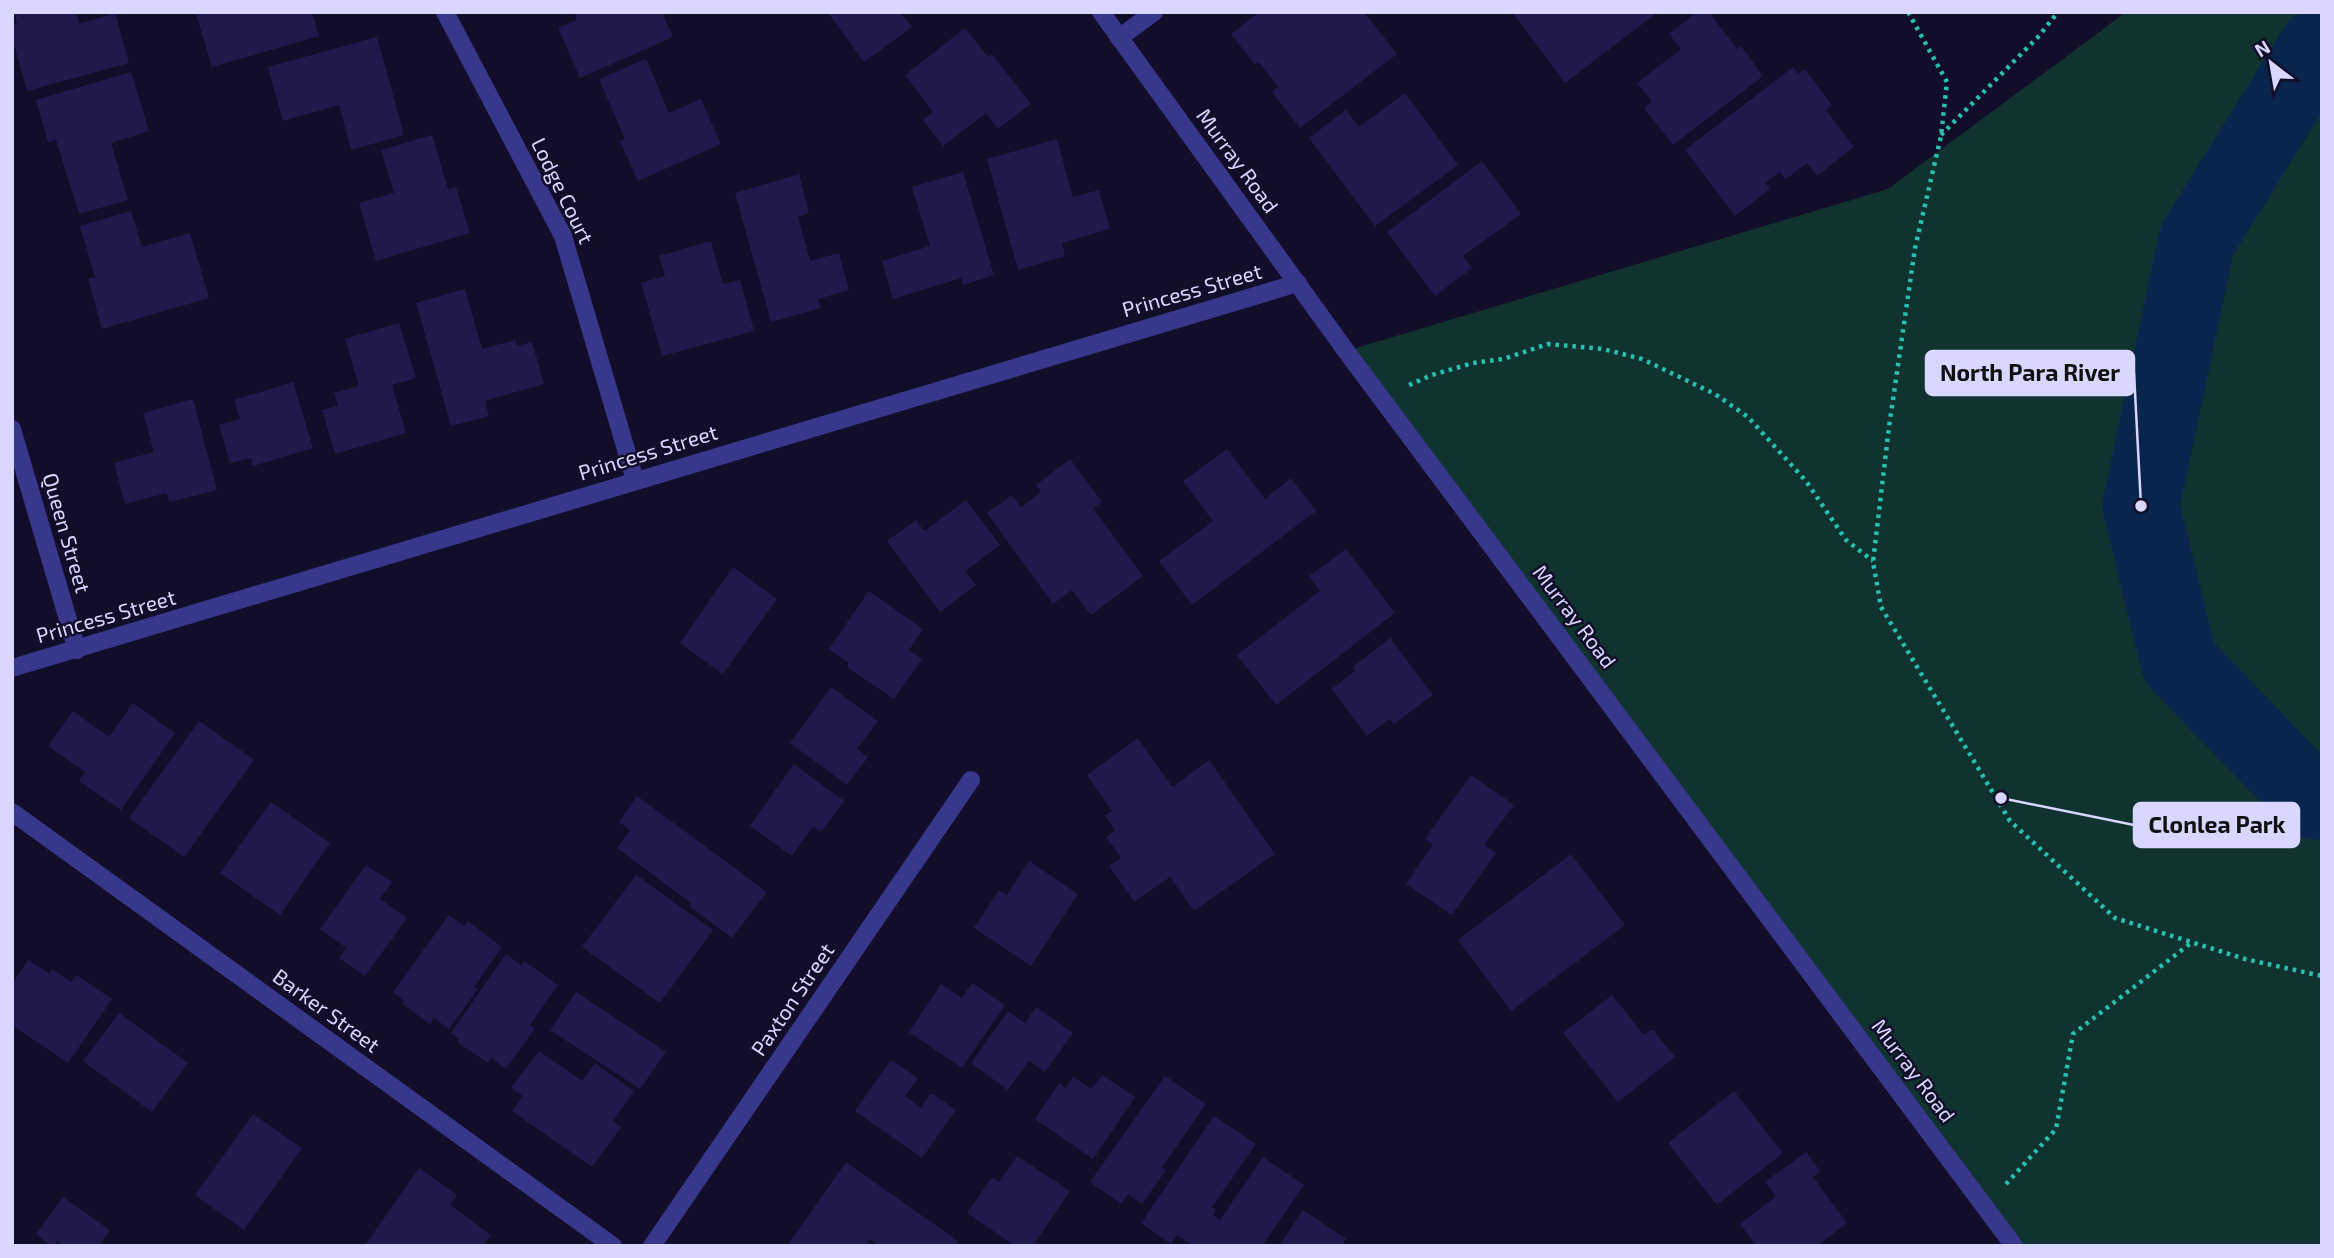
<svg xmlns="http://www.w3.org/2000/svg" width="2334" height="1258" viewBox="0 0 2334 1258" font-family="'Exo 2',sans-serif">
<rect width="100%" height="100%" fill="#120e29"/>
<!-- green -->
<path fill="#113330" d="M 2126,12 L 2322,12 L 2322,1246 L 2016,1246 L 1346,351 L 1888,189 Z"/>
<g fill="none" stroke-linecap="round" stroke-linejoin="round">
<!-- river -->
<path stroke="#09254d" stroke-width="77" d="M 2322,46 L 2316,49 L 2197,240 L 2141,506 L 2179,662 L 2313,801 L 2322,801"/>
</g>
<!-- building -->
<g fill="#21194b">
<path d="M 14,12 L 76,12 L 79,24 L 115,13 L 129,63 L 27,91 L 12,37 L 12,25 L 17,24 Z"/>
<path d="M 201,12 L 312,12 L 319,36 L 212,67 L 196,14 Z"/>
<path d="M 574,12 L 662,12 L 673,37 L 580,78 L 558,28 L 577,20 Z"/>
<path d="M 831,12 L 900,12 L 912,27 L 864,62 L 829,14 Z"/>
<path d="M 1259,12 L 1364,12 L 1397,54 L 1300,128 L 1272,92 L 1278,87 L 1259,62 L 1255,65 L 1231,34 Z"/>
<path d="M 1512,12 L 1658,12 L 1565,83 Z"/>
<path d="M 1697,12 L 1709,12 L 1737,49 L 1741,46 L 1763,76 L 1673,145 L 1644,108 L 1652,101 L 1637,83 L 1681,49 L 1669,34 Z"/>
<path d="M 965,28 L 988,57 L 992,54 L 1031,104 L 998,129 L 986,113 L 943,146 L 923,120 L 933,112 L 905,75 Z"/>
<path d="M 377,37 L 404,135 L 351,150 L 339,105 L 283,121 L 268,67 Z"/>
<path d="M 646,59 L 669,113 L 701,99 L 721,144 L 638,181 L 620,141 L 625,139 L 599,79 Z"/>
<path d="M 1793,67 L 1798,74 L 1805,69 L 1832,105 L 1826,110 L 1854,147 L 1817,176 L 1807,163 L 1786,179 L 1780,172 L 1765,183 L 1770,189 L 1735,216 L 1685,150 Z"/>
<path d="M 131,72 L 149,131 L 111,143 L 128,200 L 79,214 L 56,140 L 48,142 L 36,100 Z"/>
<path d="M 1405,93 L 1458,165 L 1375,226 L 1309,138 L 1346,110 L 1359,127 Z"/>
<path d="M 432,135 L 448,189 L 456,187 L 470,233 L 376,261 L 359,203 L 394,193 L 381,150 Z"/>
<path d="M 1057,139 L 1073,197 L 1099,190 L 1110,229 L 1062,243 L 1065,256 L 1018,270 L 987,159 Z"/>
<path d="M 1482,161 L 1521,214 L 1463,256 L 1472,268 L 1435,296 L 1387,232 Z"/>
<path d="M 963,172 L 994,275 L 963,285 L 961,278 L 893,299 L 882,261 L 930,246 L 912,187 Z"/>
<path d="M 799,174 L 809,213 L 798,217 L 810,261 L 839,253 L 849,290 L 818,299 L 821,308 L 771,322 L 735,193 Z"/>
<path d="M 131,211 L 142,247 L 190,233 L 209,298 L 102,329 L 88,279 L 95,277 L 80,226 Z"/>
<path d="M 711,241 L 723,284 L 740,280 L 754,331 L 662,356 L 641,283 L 665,276 L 659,256 Z"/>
<path d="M 465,289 L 482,349 L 515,340 L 517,346 L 532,342 L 544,384 L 485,401 L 489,416 L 451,426 L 416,303 Z"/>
<path d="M 399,323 L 416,378 L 392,385 L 406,433 L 335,454 L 322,410 L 338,406 L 334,393 L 359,386 L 345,339 Z"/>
<path d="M 293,382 L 313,448 L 253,466 L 251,458 L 230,463 L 219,425 L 240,419 L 234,400 Z"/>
<path d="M 193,399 L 217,490 L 169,502 L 167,493 L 125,504 L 114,463 L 154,452 L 143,413 Z"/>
<path d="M 1227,449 L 1265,499 L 1291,478 L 1316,511 L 1192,605 L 1159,561 L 1213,521 L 1183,481 Z"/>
<path d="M 1070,459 L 1102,502 L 1093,508 L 1143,576 L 1091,615 L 1072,590 L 1053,604 L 987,513 L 1012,495 L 1021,507 L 1041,492 L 1036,485 Z"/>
<path d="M 966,500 L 1000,545 L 965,571 L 976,585 L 940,612 L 887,541 L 916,520 L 924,531 Z"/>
<path d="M 1346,549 L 1395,613 L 1276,705 L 1237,655 L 1320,591 L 1309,576 Z"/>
<path d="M 733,567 L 777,599 L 723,674 L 680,643 Z"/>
<path d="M 869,591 L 923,629 L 909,650 L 922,659 L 894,699 L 847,667 L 849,663 L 829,649 Z"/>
<path d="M 1390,638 L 1433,695 L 1394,724 L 1389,719 L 1367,736 L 1332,689 L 1355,671 L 1353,667 Z"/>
<path d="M 831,687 L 878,721 L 857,749 L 868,757 L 847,785 L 790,743 Z"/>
<path d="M 133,703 L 175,733 L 121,810 L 79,781 L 85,772 L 48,746 L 73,711 L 109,737 Z"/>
<path d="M 199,721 L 254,760 L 184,857 L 129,818 Z"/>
<path d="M 1138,738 L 1172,787 L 1209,760 L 1275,854 L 1194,911 L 1170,877 L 1134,902 L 1109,866 L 1121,858 L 1106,837 L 1115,830 L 1105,816 L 1112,811 L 1087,775 Z"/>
<path d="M 794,764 L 844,801 L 821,832 L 813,826 L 792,856 L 750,826 Z"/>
<path d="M 1471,775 L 1514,805 L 1484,845 L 1496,853 L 1452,915 L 1406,884 L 1433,844 L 1425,839 Z"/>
<path d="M 637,796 L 767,892 L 732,938 L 689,906 L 691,903 L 617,848 L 630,830 L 619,822 Z"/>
<path d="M 271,802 L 330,843 L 280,915 L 220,873 Z"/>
<path d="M 1571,854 L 1625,925 L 1511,1011 L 1458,940 Z"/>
<path d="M 1029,861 L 1078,894 L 1031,966 L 974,928 L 999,890 L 1007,895 Z"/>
<path d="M 366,865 L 392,882 L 380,899 L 407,918 L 365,976 L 339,958 L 347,948 L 320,929 Z"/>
<path d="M 636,875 L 713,930 L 660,1003 L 582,947 Z"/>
<path d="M 449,915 L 464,926 L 468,921 L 502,947 L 474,987 L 478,989 L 449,1029 L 434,1018 L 430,1024 L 402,1004 L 404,1001 L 393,992 Z"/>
<path d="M 506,954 L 521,965 L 524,961 L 558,985 L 530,1025 L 535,1028 L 506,1069 L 491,1058 L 488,1063 L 457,1042 L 459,1039 L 451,1033 Z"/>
<path d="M 28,960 L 49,973 L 52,969 L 72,982 L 77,975 L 112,999 L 68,1063 L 12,1025 L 12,984 Z"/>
<path d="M 972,983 L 1005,1005 L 962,1068 L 909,1032 L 941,984 L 962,998 Z"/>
<path d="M 576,992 L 666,1052 L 640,1089 L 550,1030 Z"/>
<path d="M 1612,995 L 1644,1035 L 1652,1029 L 1675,1057 L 1618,1102 L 1563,1033 Z"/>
<path d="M 1036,1007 L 1073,1033 L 1045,1072 L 1029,1061 L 1008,1090 L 971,1063 L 1008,1011 L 1025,1023 Z"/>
<path d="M 119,1013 L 188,1063 L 152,1112 L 83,1061 Z"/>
<path d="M 539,1051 L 582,1081 L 595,1063 L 634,1091 L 613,1121 L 621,1127 L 592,1167 L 512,1111 L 523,1096 L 511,1088 Z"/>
<path d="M 891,1060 L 918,1078 L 905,1096 L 921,1108 L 931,1093 L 956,1110 L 922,1158 L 855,1111 Z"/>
<path d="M 1102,1075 L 1135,1097 L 1093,1159 L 1035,1119 L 1059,1083 L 1065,1088 L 1073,1077 L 1092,1089 Z"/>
<path d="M 1165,1076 L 1206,1104 L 1162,1167 L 1166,1170 L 1142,1204 L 1128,1194 L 1121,1204 L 1090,1182 Z"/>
<path d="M 1734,1091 L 1783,1153 L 1717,1205 L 1668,1143 Z"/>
<path d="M 253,1114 L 302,1148 L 244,1230 L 195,1195 Z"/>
<path d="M 1214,1116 L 1256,1144 L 1212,1207 L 1216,1210 L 1213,1215 L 1220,1220 L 1263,1157 L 1304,1185 L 1262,1246 L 1193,1246 L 1177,1235 L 1171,1244 L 1141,1223 Z"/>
<path d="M 1806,1152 L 1820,1171 L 1813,1177 L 1847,1223 L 1817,1246 L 1756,1246 L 1740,1224 L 1776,1196 L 1765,1182 Z"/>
<path d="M 1017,1156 L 1070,1191 L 1033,1246 L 1015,1246 L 967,1213 L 992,1177 L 999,1182 Z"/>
<path d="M 846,1162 L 958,1241 L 954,1246 L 879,1246 L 870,1239 L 865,1246 L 787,1246 Z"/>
<path d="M 419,1168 L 457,1195 L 450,1205 L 491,1235 L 483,1246 L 369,1246 L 366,1244 Z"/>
<path d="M 63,1197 L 110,1230 L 99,1246 L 64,1246 L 57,1241 L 54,1246 L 51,1246 L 36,1234 Z"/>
<path d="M 1303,1210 L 1346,1239 L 1342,1246 L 1279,1246 Z"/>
</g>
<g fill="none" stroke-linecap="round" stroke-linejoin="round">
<!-- path -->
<g stroke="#28c1b1" stroke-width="4.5" stroke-dasharray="3.5 5" stroke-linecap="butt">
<path d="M 1908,12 L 1947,82 L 1941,136 L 1915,248 L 1889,427 L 1873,562 L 1881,607 L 2010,821 L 2115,918 L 2245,959 L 2322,976"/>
<path d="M 1941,135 L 2038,37 L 2058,12"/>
<path d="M 1409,385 L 1432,375 L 1473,363 L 1503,359 L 1548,344 L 1603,349 L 1642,359 L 1715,394 L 1748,417 L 1806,481 L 1846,540 L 1873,561"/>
<path d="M 2006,1184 L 2056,1129 L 2073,1034 L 2191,943"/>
</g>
<!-- minor -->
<g stroke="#37378b" stroke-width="18">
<path d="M 445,12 L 563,236 L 635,480"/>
<path d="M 1119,38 L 1154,12"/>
<path d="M 12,429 L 77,650"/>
<path d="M 12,668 L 1298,283"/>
<path d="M 12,812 L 613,1246"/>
<path d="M 652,1246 L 971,780"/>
</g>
<!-- tertiary -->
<path stroke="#37378b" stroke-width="18" d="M 1101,12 L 1346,351 L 2014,1246"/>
</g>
<g text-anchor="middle" stroke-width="5" stroke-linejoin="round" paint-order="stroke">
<!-- street labels -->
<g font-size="21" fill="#d9d6ff" stroke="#120e29">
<text transform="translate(1237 161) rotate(54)" y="7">Murray Road</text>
<text transform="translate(562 191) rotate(64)" y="7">Lodge Court</text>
<text transform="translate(1192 291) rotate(-16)" y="7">Princess Street</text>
<text transform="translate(648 453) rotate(-17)" y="7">Princess Street</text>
<text transform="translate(66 533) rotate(74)" y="7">Queen Street</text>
<text transform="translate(106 617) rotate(-16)" y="7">Princess Street</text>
<text transform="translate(1574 617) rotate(53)" y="7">Murray Road</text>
<text transform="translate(793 1000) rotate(-56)" y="7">Paxton Street</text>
<text transform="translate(326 1011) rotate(36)" y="7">Barker Street</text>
<text transform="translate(1913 1071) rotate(53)" y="7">Murray Road</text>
</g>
</g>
<!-- callouts -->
<path fill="none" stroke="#d9d6ff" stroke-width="2.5" d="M2141 506L2134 373M2001 798L2134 825"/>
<g fill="#d9d6ff" stroke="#120e29" stroke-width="2.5">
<circle cx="2141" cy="506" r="7"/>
<circle cx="2001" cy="798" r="7"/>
</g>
<g fill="#d9d6ff" stroke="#d9d6ff" stroke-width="2.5">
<rect x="1926" y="351" width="208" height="44" rx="7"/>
<rect x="2134" y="803" width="165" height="44" rx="7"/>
</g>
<g font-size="23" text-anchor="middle" font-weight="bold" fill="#111">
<text x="2030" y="381">North Para River</text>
<text x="2217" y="833">Clonlea Park</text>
</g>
<!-- border -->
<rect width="2334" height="1258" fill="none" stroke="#d9d6ff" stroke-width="28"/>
<!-- north arrow -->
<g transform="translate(2271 63) rotate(329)" stroke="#120e29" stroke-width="5" paint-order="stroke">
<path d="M0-5L12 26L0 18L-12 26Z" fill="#d9d6ff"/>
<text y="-10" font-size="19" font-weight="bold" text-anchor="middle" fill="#d9d6ff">N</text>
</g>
</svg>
